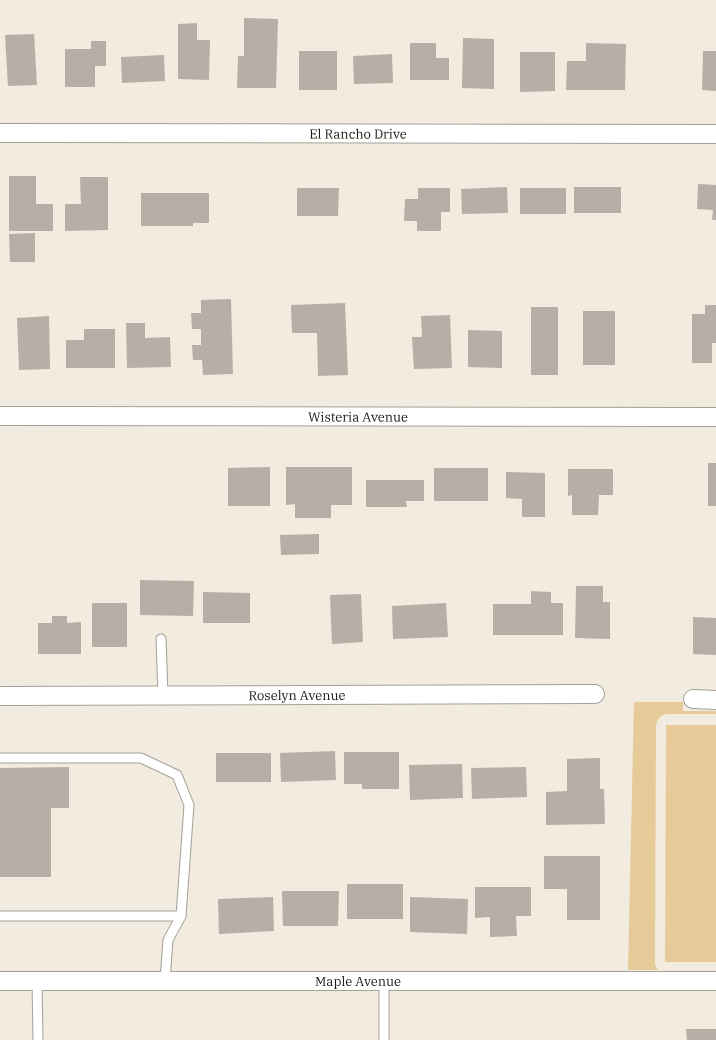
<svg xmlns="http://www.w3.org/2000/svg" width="716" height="1040" viewBox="0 0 716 1040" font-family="'IBM Plex Serif',serif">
<rect width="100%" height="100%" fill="#f1ebe0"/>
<!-- green -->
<g fill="#e6cb98">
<path d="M 634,702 L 683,702 L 683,711 L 716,711 L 716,714 L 666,714 C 660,716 658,718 656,725 L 655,961 L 655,965 L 658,970 L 628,970 Z"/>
<path d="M 666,725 L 716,725 L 716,962 L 665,962 Z"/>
</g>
<!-- building -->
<g fill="#b5afa5">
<path d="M 244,18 L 278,19 L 276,88 L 237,88 L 238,56 L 244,56 Z"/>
<path d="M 197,23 L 197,40 L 210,40 L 209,80 L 178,79 L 178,24 Z"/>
<path d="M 34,34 L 37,85 L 8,86 L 5,35 Z"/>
<path d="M 463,38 L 494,39 L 494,89 L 462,88 Z"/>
<path d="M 91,41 L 106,41 L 106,66 L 95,66 L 95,87 L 65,87 L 65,49 L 91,49 Z"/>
<path d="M 410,43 L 436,43 L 436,58 L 449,58 L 449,80 L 410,80 Z"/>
<path d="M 586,43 L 626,44 L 625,90 L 566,90 L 567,61 L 586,61 Z"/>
<rect x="299" y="51" width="38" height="39"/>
<path d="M 703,51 L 716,51 L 716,91 L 702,90 Z"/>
<path d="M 520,52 L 555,52 L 555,91 L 520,92 Z"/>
<path d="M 392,54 L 393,83 L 354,84 L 353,56 Z"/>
<path d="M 164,55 L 165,81 L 122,83 L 121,57 Z"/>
<path d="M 9,176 L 36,176 L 36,204 L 53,204 L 53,231 L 9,231 Z"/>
<path d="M 80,177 L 108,177 L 108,230 L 65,231 L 65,204 L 81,204 Z"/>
<path d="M 698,184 L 716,185 L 716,220 L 712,220 L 713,210 L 697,209 Z"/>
<path d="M 507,187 L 508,213 L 462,214 L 461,189 Z"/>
<rect x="574" y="187" width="47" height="26"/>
<path d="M 297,188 L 339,188 L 338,216 L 297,216 Z"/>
<path d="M 418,188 L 450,188 L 450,212 L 441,212 L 441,231 L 417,231 L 417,221 L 404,221 L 405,199 L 418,199 Z"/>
<rect x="520" y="188" width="46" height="26"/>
<path d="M 141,193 L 209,193 L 209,223 L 193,223 L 193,226 L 141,226 Z"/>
<path d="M 35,233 L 35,262 L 10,262 L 9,234 Z"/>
<path d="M 231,299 L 233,374 L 203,375 L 202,360 L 193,360 L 192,345 L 201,345 L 201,329 L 192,329 L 191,313 L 201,313 L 201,300 Z"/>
<path d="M 345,303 L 348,375 L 318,376 L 317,333 L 292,333 L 291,305 Z"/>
<path d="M 705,305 L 716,305 L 716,343 L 712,343 L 712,363 L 692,363 L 692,314 L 705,314 Z"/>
<rect x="531" y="307" width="27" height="68"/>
<rect x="583" y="311" width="32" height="54"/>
<path d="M 450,315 L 452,368 L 414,369 L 412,337 L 422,337 L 421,316 Z"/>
<path d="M 49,316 L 50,369 L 19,370 L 17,318 Z"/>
<path d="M 126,323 L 145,323 L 145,338 L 170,337 L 171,367 L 127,368 Z"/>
<path d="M 84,329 L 115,329 L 115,368 L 66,368 L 66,340 L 84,340 Z"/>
<path d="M 468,330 L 502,331 L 502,368 L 468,367 Z"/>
<rect x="708" y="463" width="8" height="43"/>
<path d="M 270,467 L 270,506 L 228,506 L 228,468 Z"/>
<path d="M 286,467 L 352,467 L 352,505 L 331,505 L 331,518 L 295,518 L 295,504 L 286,505 Z"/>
<rect x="434" y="468" width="54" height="33"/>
<path d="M 568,469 L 613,469 L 613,495 L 599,495 L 598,515 L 572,515 L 572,495 L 568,496 Z"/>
<path d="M 506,472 L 545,473 L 545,517 L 522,517 L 522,499 L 506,498 Z"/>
<path d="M 366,480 L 424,480 L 424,501 L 406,501 L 407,507 L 366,507 Z"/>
<path d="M 319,534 L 319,554 L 281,555 L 280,535 Z"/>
<path d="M 140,580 L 194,581 L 193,616 L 140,615 Z"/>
<path d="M 576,586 L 603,586 L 603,602 L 610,602 L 610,639 L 575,638 Z"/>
<path d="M 531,591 L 551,592 L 551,603 L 563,603 L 563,635 L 493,635 L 493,604 L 531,604 Z"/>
<path d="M 203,592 L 250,593 L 250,623 L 203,623 Z"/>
<path d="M 361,594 L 363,642 L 332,644 L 330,595 Z"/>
<rect x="92" y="603" width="35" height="44"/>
<path d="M 446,603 L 448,637 L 393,639 L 392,606 Z"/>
<path d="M 52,616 L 67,616 L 67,623 L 81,622 L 81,654 L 38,654 L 38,623 L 52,623 Z"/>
<path d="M 693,617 L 716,618 L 716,655 L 693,654 Z"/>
<path d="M 335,751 L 336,780 L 281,782 L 280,753 Z"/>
<path d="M 344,752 L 399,752 L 399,789 L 362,789 L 362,784 L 344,784 Z"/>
<rect x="216" y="753" width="55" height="29"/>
<path d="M 600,758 L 600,789 L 604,789 L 605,824 L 546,825 L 546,792 L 567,791 L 567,759 Z"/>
<path d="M 462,764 L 463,798 L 410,800 L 409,765 Z"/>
<path d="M 69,767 L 69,808 L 51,808 L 51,877 L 0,877 L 0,768 Z"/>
<path d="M 526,767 L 527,797 L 472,799 L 471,768 Z"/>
<path d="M 544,856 L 600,856 L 600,920 L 567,920 L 567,889 L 544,889 Z"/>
<rect x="347" y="884" width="56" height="35"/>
<path d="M 475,887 L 531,887 L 531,916 L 516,916 L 517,936 L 490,937 L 490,917 L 475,918 Z"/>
<path d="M 282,891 L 339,891 L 338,926 L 283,926 Z"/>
<path d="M 273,897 L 274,931 L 219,934 L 218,899 Z"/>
<path d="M 410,897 L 468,899 L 467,934 L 410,932 Z"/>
<path d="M 686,1029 L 716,1029 L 716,1040 L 687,1040 Z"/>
</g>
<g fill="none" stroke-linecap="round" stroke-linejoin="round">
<defs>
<g id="service">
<path d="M 161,639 L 163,695"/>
<path d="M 0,758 L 141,758 L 177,775 L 189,805 L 181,916 L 168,940 L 165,980"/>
<path d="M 0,916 L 181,916"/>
<path d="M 37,980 L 38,1040"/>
<path d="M 384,1040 L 384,981"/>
</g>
<g id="minor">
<path id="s1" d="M 0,133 L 716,134"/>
<path id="s2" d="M 0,416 L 716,417"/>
<path id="s3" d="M 0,696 L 595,694"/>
<path d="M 693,699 L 716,700"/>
<path id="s4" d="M 0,981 L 716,981"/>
</g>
</defs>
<!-- service casing -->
<use href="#service" stroke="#a5a096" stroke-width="11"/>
<!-- minor casing -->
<use href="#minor" stroke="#a5a096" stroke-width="20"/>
<!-- service -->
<use href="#service" stroke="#fff" stroke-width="9"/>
<!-- minor -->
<use href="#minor" stroke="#fff" stroke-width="18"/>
</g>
<g text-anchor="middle" stroke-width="4" stroke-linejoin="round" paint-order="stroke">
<!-- street labels -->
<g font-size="13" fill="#1a1815" stroke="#fef8ed">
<text dy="5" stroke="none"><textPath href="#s1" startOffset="358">El Rancho Drive</textPath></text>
<text dy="5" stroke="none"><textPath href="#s2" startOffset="358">Wisteria Avenue</textPath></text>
<text dy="5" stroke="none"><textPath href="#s3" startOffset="297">Roselyn Avenue</textPath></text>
<text dy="5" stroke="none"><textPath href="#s4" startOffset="358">Maple Avenue</textPath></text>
</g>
</g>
</svg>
